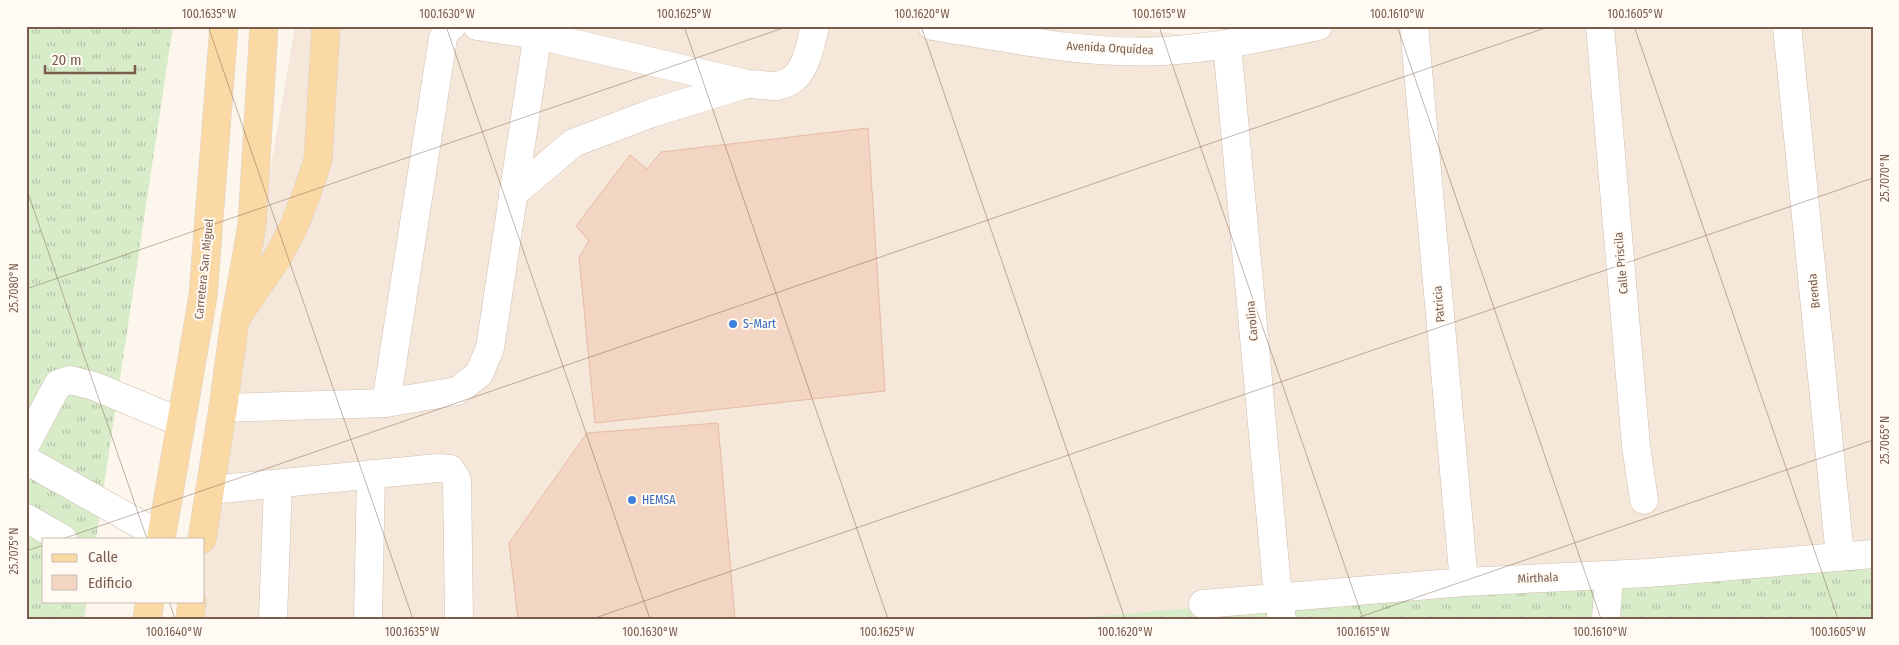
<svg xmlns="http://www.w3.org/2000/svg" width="1899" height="645" viewBox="0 0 1899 645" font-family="'Fira Sans Condensed',sans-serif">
<defs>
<pattern id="grass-tufts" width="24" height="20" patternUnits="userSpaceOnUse" patternTransform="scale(1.25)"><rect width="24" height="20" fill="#d8ecc9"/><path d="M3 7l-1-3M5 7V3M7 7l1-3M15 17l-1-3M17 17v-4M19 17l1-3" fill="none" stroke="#b4c2a5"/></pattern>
</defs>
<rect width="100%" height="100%" fill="#fdf6ec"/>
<!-- residential -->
<path fill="#f5e8da" d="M 295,26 L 1111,26 L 1226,40 L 1299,26 L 1873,26 L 1873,545 L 1077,619 L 193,619 L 204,601 L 204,556 Z"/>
<!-- grass -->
<g fill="url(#grass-tufts)">
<path d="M 26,26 L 173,26 L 96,539 L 44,539 L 44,601 L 87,601 L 84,619 L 26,619 Z"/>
<path d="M 1873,564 L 1873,619 L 1065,619 L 1330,596 Z"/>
</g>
<!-- building -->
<g fill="#f3d5c3" stroke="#e6bba3">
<path d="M 868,128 L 885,391 L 595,423 L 579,257 L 589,241 L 576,226 L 630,155 L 647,169 L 661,152 Z"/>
<path d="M 718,423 L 735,619 L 518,619 L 509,543 L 587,433 Z"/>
</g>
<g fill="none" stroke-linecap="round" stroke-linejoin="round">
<defs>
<g id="minor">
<path d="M 477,26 L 537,35 L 747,84 C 756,84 766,86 775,86 C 805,84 809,50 815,26"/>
<path d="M 932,26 C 1009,38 1086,55 1163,51 C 1216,48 1266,37 1318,26"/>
<path d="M 1414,26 L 1464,582"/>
<path d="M 1600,26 L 1636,446 L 1644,500"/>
<path d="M 1787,26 L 1840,556"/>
<path d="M 1227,44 L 1278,597 L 1282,619"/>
<path d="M 513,194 L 573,143 L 652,113 L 746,84"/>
<path d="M 386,403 L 443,38 L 447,28 L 452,26"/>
<path d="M 223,408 L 386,403 L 457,391 L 479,374 L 490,348 L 539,26"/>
<path d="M 26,444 L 58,384 L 70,380 L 94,386 L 180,422"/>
<path d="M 26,460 L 161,536"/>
<path d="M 210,490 L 438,468 L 450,469 L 457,480 L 459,619"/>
<path d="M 26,518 L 63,539"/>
<path d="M 1203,604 L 1464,582 L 1648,573 L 1873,554"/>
<path d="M 273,619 L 278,484"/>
<path d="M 368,619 L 371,474"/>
<path d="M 1606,619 L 1609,575"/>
</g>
<g id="major">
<path d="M 238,315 L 278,257 L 294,226 L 307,193 L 318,160 L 326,26"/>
<path d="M 161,539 L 203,296 L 224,26"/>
<path d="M 202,539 L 223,408 L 235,320 L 252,225 L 264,26"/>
<path d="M 147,619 L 150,601"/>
<path d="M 190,619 L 192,601"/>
</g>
</defs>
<!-- minor casing -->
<use href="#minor" stroke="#d1beb0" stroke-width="29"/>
<!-- major casing -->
<use href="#major" stroke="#dad1cd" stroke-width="29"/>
<!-- minor -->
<use href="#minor" stroke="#fff" stroke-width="28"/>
<!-- major -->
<use href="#major" stroke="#fbd9a5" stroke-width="28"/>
</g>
<!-- ticks -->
<path fill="none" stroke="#7a5c4d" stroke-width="1" stroke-opacity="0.45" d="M 208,26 L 413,619M 446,26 L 650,619M 684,26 L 888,619M 921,26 L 1125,619M 1159,26 L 1363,619M 1397,26 L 1601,619M 1634,26 L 1838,619M 1872,26 L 1873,29M 26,27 L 27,26M 26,187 L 147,539M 26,289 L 789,26M 62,539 L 1551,26M 26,551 L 44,545M 169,601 L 175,619M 592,619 L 1873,178M 1354,619 L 1873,440"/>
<!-- markers -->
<g fill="#3f7fe0" stroke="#fffaf3" stroke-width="2">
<circle cx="733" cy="324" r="5"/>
<circle cx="632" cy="500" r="5"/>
</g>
<g text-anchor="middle" stroke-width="4" stroke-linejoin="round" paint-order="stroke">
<!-- street labels -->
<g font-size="12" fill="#7a5c4d" stroke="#fffaf3">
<text transform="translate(1110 48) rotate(3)" y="4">Avenida Orquídea</text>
<text transform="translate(1621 263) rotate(-95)" y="4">Calle Priscila</text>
<text transform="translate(204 269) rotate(-84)" y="4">Carretera San Miguel</text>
<text transform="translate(1814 291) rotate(-96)" y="4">Brenda</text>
<text transform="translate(1439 304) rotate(-95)" y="4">Patricia</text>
<text transform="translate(1252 321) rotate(-95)" y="4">Carolina</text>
<text transform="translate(1538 578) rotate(-3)" y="4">Mirthala</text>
</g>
<!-- shop labels -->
<g font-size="12" fill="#366cbe" stroke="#fffaf3" text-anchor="start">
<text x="743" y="328">S-Mart</text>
<text x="642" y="504">HEMSA</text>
</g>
</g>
<!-- border -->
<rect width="1899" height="645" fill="none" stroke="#fffaf3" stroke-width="55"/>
<!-- legend -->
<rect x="42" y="538" width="162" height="65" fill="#fffaf3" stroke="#cabbb1"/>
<rect x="52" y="554" width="25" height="8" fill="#fbd9a5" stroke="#cabbb1"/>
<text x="88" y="562" font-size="15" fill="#7a5c4d">Calle</text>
<rect x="52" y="575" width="25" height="15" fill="#f3d5c3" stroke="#cabbb1"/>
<text x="88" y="588" font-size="15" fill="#7a5c4d">Edificio</text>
<!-- scale -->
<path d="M45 65v8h90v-8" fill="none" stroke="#7a5c4d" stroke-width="2.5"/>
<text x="52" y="65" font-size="15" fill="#7a5c4d" stroke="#fffaf3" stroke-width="4" paint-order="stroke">20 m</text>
<rect x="28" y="28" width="1844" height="590" fill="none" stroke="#7a5c4d" stroke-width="2"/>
<g font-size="12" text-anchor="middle" fill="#7a5c4d">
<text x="209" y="18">100.1635°W</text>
<text x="447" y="18">100.1630°W</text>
<text x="684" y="18">100.1625°W</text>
<text x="922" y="18">100.1620°W</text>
<text x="1159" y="18">100.1615°W</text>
<text x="1397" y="18">100.1610°W</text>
<text x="1635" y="18">100.1605°W</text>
<text transform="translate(1885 178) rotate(-90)" y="4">25.7070°N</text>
<text transform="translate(14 288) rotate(-90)" y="4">25.7080°N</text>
<text transform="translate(1885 440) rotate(-90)" y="4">25.7065°N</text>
<text transform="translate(14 551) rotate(-90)" y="4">25.7075°N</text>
<text x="174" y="636">100.1640°W</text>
<text x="412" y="636">100.1635°W</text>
<text x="650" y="636">100.1630°W</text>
<text x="887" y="636">100.1625°W</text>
<text x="1125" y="636">100.1620°W</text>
<text x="1363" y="636">100.1615°W</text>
<text x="1600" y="636">100.1610°W</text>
<text x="1838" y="636">100.1605°W</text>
</g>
</svg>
